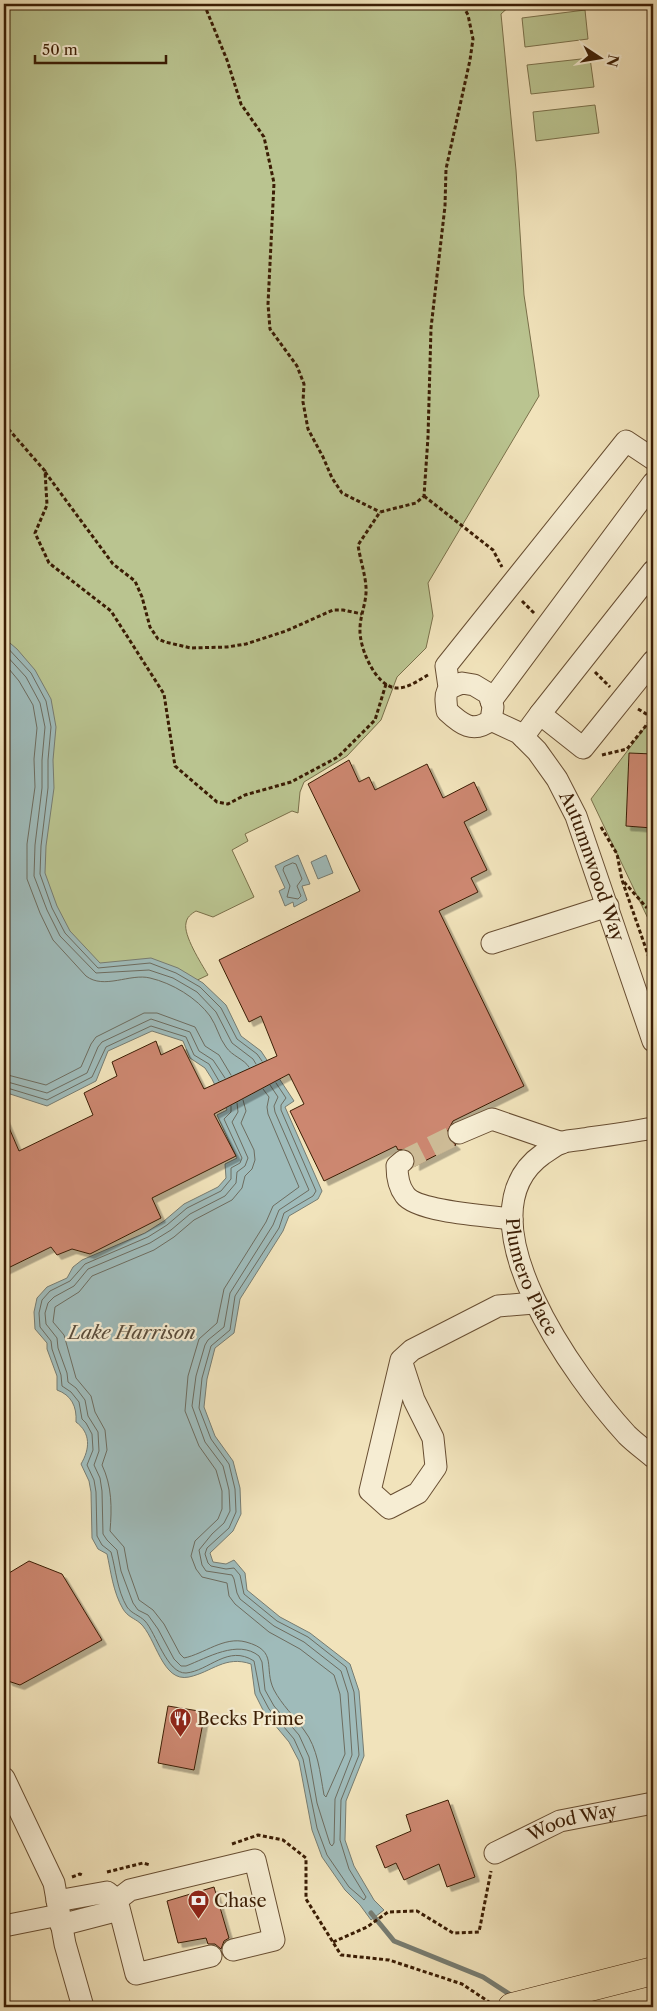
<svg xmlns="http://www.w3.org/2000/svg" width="657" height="2011" viewBox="0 0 657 2011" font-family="'Libre Caslon Text',serif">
<defs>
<filter id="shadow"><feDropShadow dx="4.5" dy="4.5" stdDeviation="0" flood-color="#0004"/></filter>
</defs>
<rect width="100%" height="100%" fill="#f1e3bb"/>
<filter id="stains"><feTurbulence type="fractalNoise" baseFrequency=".004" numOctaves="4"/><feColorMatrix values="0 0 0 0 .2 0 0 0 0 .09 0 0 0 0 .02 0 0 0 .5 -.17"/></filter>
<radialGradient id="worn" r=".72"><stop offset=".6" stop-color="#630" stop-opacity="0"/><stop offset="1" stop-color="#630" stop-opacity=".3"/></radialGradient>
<!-- green -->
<g fill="#bac490" stroke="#7a704a">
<path d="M 4,4 L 512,4 L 501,14 L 516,170 L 524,295 L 539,396 L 428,583 L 433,616 L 426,648 L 397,677 L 381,720 L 347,756 L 304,782 L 300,792 L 298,813 L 292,811 L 245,834 L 248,841 L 232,850 L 254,897 L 213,917 L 196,911 C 191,914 187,917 186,923 C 183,935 201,963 208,975 L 147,1004 L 4,936 Z"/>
<path d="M 585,10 L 588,39 L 525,47 L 522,18 Z"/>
<path d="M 590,58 L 594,87 L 531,94 L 527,65 Z"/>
<path d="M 595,105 L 599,133 L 536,141 L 533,112 Z"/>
<path d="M 653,717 L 653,929 L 591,799 Z"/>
</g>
<!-- water -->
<g fill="#9fbbba" stroke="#777c71">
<path d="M 4,638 L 17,649 L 35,670 L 51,699 L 56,727 L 53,760 L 54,788 L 46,846 L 45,873 L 57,906 L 70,931 L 100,963 L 151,958 L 178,968 L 203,983 L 226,1005 L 241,1036 L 261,1051 L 294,1101 L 285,1107 L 322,1191 L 318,1199 L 289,1216 L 283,1231 L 240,1299 L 234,1333 L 215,1348 L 207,1379 L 204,1407 L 215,1436 L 233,1461 L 240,1488 L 241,1514 L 233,1531 L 210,1553 L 213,1562 L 226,1564 L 234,1560 L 245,1573 L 247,1590 L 280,1617 L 310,1633 L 350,1664 L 359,1691 L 364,1756 L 346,1801 L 345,1840 L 354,1866 L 374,1900 L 384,1910 L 371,1920 L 360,1905 L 345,1890 L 322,1857 L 312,1830 L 299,1761 L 289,1742 L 264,1712 L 255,1694 L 251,1664 C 225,1655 212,1672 189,1677 C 162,1683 156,1637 140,1623 C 134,1618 128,1617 123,1609 C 113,1592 111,1572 107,1554 L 98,1549 L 92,1538 L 91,1492 L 89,1481 L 81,1464 C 90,1449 91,1433 76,1422 C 77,1406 71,1395 57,1390 L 57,1376 L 47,1349 L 47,1343 L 35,1329 L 34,1312 L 37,1298 L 47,1287 L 67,1278 L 73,1267 L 82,1260 L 145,1233 L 164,1221 L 184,1204 L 218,1187 L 226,1178 L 225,1164 L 237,1158 L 217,1115 L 227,1110 L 212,1079 L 205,1068 L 190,1058 L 183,1041 L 152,1031 L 108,1051 L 96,1081 L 47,1106 L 4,1092 Z"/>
<path d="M 298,855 L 310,884 L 302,886 L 307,900 L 294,907 L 293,902 L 285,906 L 279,891 L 285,888 L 275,866 Z"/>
<path d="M 326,855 L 333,873 L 318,879 L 311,862 Z"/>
</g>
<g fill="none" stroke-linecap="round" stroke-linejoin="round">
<!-- shore -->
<g stroke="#6d6c5f" stroke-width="1">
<path d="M 4,644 L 31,673 L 46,701 L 51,727 L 48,760 L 48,788 L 41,846 L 40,874 L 52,908 L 65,933 L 98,968 L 150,963 L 176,973 L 200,987 L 221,1008 L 237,1039 L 257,1054 L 262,1061"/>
<path d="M 4,653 L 26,677 L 40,703 L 45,727 L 42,760 L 42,788 L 35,845 L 34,876 L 47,910 L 60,936 L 96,973 L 149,970 L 173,978 L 197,992 L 216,1012 L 232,1043 L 253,1059 L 256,1064"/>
<path d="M 4,663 L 19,681 L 33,705 L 37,728 L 34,759 L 35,787 L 27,844 L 27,879 L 40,913 L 53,940 L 86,976 C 104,990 130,973 150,978 C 172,983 197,998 210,1016 C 217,1026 219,1038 226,1047 C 232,1056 244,1059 249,1067"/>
<path d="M 293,863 L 296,864 L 302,879 L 297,886 L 301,896 L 298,899 L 287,897 L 290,886 L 283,870 L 284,867 Z"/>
<path d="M 4,1074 L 46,1085 L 81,1067 L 91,1044 L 96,1037 L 144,1013 L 157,1013 L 195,1027 L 205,1046 L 219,1055 L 231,1075"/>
<path d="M 4,1081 L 47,1093 L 87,1073 L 98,1047 L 102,1042 L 151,1019 L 190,1032 L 199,1051 L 213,1060 L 225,1078"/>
<path d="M 4,1087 L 47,1100 L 92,1077 L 106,1047 L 151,1026 L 186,1037 L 194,1055 L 209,1064 L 219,1081"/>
<path d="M 243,1100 L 246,1111 L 241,1123 L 254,1150 L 255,1160 L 252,1169 L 245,1176 L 242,1188 L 232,1200 L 194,1220 L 174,1237 L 154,1250 L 92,1276 L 79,1292 L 55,1307 L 53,1322 L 64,1335 L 76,1378 L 91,1396 L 95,1412 L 105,1430 L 107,1450 L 102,1465 C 112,1486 112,1508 110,1531 L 124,1547 L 128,1569 L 139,1600 L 153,1610 L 164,1624 L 180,1654 L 184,1658 C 204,1654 224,1636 246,1642 C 279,1651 263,1668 274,1690 C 282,1705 294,1716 304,1730 C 318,1748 320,1773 324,1795 L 326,1797 L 345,1754 L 340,1694 L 334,1675 L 300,1649 L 269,1632 L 235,1604 L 229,1596 L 227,1583 L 202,1577 L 196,1569 L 191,1556 L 195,1541 L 218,1519 L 222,1509 L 222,1491 L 216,1470 L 199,1446 L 185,1411 L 188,1376 L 199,1339 L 217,1323 L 224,1289 L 266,1222 L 273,1206 L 299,1187 L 268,1114 L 267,1107 L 269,1097 L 263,1089"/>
<path d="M 237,1103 L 238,1112 L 232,1122 L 248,1158 L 245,1166 L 237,1172 L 236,1183 L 225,1196 L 190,1214 L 171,1230 L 150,1243 L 88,1269 L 74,1286 L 54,1297 L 48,1303 L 45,1313 L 46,1324 L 57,1338 L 58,1348 L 67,1373 L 68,1382 L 76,1388 L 85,1400 L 88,1416 L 98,1432 L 99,1451 L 94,1465 L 100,1478 L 102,1491 L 103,1534 L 107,1540 L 117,1550 L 121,1571 L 133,1603 L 138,1610 L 148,1615 L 158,1629 L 174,1659 L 181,1666 L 186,1666 C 207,1658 238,1639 259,1656 L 262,1662 L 265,1690 L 274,1706 L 299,1735 L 309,1757 L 317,1803 L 330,1844 L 332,1846 L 334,1843 L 335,1799 L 352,1755 L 348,1693 L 341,1671 L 304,1642 L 274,1626 L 240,1599 L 237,1593 L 234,1579 L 232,1575 L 206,1571 L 202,1565 L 199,1550 L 212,1534 L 224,1523 L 230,1511 L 229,1490 L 223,1466 L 205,1442 L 192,1406 L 196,1376 L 205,1345 L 208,1340 L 224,1327 L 230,1293 L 273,1225 L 279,1210 L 309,1190 L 275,1112 L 274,1106 L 278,1097 L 270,1085"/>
<path d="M 231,1106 L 231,1112 L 224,1119 L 242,1158 L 240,1163 L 231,1168 L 231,1179 L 221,1191 L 187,1208 L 167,1225 L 148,1237 L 85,1264 L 70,1281 L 50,1291 L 42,1300 L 39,1313 L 40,1327 L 51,1341 L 52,1349 L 61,1375 L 62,1386 L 71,1392 L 79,1402 L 82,1419 L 86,1423 L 92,1434 L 93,1450 L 87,1465 L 94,1480 L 96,1492 L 97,1536 L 102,1545 L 111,1552 C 116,1570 117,1590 127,1607 C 132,1614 139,1615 145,1621 C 156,1633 167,1674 186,1673 C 209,1671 228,1644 254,1661 L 260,1692 L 269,1709 L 294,1739 L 303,1759 L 317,1828 L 327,1855 L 349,1887 L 364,1900 L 366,1897 L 349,1869 L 340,1840 L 341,1800 L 359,1755 L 354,1692 L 346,1667 L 308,1637 L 277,1621 L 244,1594 L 240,1575 L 234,1568 L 226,1569 L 211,1566 L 208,1563 L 205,1554 L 207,1548 L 229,1528 L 236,1512 L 235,1489 L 229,1464 L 211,1439 L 199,1408 L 202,1378 L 211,1346 L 230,1330 L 235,1296 L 279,1228 L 284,1213 L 313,1196 L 316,1191 L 281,1110 L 281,1105 L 286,1098 L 276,1083"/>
</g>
<!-- stream -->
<path stroke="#777c71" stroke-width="5" d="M 371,1913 L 394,1941 L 483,1977 L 514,1997"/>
</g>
<!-- building -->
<g fill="#cc8770" stroke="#3b1d04" filter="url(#shadow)">
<path d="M 629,753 L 653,754 L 652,828 L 626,826 Z"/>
<path d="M 349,760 L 359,782 L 369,777 L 375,790 L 427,764 L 443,798 L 474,782 L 487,810 L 464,822 L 487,870 L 471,878 L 478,892 L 439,911 L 524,1086 L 453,1121 L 447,1132 L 448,1138 L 456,1145 L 415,1166 L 415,1158 L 412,1153 L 407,1149 L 398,1150 L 396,1146 L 324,1181 L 290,1111 L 304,1104 L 289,1074 L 214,1114 L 236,1156 L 152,1198 L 161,1218 L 90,1254 L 72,1249 L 57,1255 L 51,1247 L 4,1270 L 4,1116 L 19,1151 L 93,1115 L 84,1093 L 117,1076 L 112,1062 L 156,1041 L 161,1055 L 182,1045 L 204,1089 L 277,1056 L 261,1016 L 249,1022 L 219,960 L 360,891 L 308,784 Z"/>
<path d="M 29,1561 L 62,1574 L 102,1640 L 20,1685 L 8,1681 L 4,1674 L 4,1576 Z"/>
<path d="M 168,1706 L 205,1712 L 194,1770 L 158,1763 Z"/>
<path d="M 448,1800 L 475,1877 L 447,1887 L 439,1864 L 404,1880 L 396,1863 L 385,1868 L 376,1846 L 411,1831 L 406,1815 Z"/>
<path d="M 214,1887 L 229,1938 L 224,1941 L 221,1949 L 215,1944 L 208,1944 L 206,1938 L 178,1943 L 167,1901 Z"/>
</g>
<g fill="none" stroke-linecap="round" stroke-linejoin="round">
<!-- minor-tunnel -->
<path stroke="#cdbb96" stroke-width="21" stroke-dasharray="21 11" stroke-linecap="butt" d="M 403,1161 L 459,1133"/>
<defs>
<g id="minor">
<path d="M 462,683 L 474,685 L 489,694 L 493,707 L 491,720 C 473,734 461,724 447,711 C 445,693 444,689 462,683 Z"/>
<path d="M 449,687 L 446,666 L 626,441 L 653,459"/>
<path d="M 491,701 L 653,483"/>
<path d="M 540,714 L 653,571"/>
<path id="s1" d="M 491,720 L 519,733 L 537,751 L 557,779 L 576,816 L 653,1041"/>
<path d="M 523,737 L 540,714 L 583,748 L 653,661"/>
<path d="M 492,943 L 608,906"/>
<path id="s2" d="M 653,1128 C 632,1132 611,1135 589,1138 C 581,1140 571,1140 563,1142 C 557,1144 549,1150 543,1154 C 455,1216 578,1382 627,1435 C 635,1443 645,1450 653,1457"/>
<path d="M 459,1133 L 492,1119 L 562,1143"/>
<path d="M 403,1161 L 397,1166 C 397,1176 398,1186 405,1195 C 417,1212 490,1216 512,1219"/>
<path d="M 401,1360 L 414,1400 L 433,1438 L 436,1467 L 418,1493 L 389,1508 L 370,1491 L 401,1360 L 412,1350 L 498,1306 L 534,1303"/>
<path d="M 4,1778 L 54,1883 L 65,1944 L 83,2007"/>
<path id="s3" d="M 495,1853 L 560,1821 L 653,1803"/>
<path d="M 57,1901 L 107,1892 L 117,1900 L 111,1912 L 61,1925"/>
<path d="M 4,1926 L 59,1915"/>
<path d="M 211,1956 L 136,1974 L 117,1900 L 130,1890 L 255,1860 L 274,1940 L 233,1950"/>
</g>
<path id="major" d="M 512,2007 L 653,1971"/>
</defs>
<!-- minor casing -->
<use href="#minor" stroke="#684e32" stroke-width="23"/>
<!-- major casing -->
<use href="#major" stroke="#3b1d04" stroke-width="29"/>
<!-- path -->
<g stroke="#3b1d04" stroke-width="3" stroke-dasharray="4 2.5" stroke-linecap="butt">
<path d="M 204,4 L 227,60 L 241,104 L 264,137 L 274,183 L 268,304 L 270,329 L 297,366 L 304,384 L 303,402 L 308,429 L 323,457 L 332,478 L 342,493 L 380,512"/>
<path d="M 4,424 L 45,471 L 47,505 L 35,533 L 49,563 L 111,611 L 164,694 L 175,766 L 217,802 L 228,804 L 245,795 L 291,782 L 338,757 L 375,720 L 386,684"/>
<path d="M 45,472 L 113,564 L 135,581 L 142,597 L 150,627 L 158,639 L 165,642 L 191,648 L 227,647 L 246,644 L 286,631 L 333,610 L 343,610 L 362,614"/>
<path d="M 424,496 L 493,550 L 502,567"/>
<path d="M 522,601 L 535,614"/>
<path d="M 595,672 L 610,687"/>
<path d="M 428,675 C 419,680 407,689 396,688 C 375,686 359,647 360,629 C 360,615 367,602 366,587 C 365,573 360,559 358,545 L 380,512 L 416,503 L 424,496 L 428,437 L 431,328 L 445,206 L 446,169 L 470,60 L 473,39 L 468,15 L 462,4"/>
<path d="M 638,709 L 653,718"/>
<path d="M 602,755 L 627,749 L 653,717"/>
<path d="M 601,827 L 617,854 L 622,880 L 653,969"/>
<path d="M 624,882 L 647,908"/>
<path d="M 232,1844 L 258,1835 L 283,1840 L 306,1858 L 306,1899 L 341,1955 L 389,1960 L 462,1984 L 492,2004"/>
<path d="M 107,1872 L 143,1863 L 150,1865"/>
<path d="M 72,1877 L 80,1874 L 84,1876"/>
<path d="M 333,1942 L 367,1927 L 388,1912 L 417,1911 L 453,1933 L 479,1932 L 491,1871"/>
</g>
<!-- minor -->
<use href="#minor" stroke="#f6edd3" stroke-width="21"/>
<!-- major -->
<use href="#major" stroke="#f1e3bb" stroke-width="28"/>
</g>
<!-- icons -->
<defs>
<symbol id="restaurant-pin" viewBox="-11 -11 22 30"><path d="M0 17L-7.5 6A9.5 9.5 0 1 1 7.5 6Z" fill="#8f2418" stroke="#f6edd3"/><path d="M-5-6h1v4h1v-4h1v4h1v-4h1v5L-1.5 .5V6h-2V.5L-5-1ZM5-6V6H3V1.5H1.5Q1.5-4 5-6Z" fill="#fff"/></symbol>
<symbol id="bank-pin" viewBox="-11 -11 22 30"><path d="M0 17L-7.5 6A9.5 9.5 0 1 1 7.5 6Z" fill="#8f2418" stroke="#f6edd3"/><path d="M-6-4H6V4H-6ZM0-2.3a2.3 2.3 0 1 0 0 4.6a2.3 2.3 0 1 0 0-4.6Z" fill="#fff"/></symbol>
</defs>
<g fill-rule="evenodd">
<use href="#restaurant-pin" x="168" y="1706" width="25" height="34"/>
<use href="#bank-pin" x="186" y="1888" width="25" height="34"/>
</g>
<g text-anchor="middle" stroke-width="4.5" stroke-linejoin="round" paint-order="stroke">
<!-- street labels -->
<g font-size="18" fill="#3b1d04" stroke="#f6edd3">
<text dy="6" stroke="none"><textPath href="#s1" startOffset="185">Autumnwood Way</textPath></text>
<text dy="6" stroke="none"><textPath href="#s2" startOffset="251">Plumero Place</textPath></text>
<text dy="6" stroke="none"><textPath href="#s3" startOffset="84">Wood Way</textPath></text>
</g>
<!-- poi labels -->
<g font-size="18" fill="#3b1d04" stroke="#f6edd3" text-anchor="start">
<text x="197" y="1725">Becks Prime</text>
<text x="214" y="1907">Chase</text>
</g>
<!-- water labels -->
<g font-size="19" font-style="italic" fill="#594c3b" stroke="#f6edd3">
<text x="132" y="1339">Lake Harrison</text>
</g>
</g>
<!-- margin -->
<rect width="657" height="2011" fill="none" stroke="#f1e3bb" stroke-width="20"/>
<rect x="5" y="5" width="647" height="2001" fill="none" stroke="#3b1d04" stroke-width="2.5"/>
<rect x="10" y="10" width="637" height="1991" fill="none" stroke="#3b1d04"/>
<!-- north arrow -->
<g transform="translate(600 58) rotate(102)" stroke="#f6edd3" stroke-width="4" paint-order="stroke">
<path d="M0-4L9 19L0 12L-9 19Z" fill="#3b1d04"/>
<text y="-8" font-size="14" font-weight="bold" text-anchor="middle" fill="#3b1d04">N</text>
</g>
<!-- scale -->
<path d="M35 55v8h131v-8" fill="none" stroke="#3b1d04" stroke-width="2.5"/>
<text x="42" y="55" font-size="15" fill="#3b1d04" stroke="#f6edd3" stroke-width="4" paint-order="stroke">50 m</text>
<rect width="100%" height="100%" filter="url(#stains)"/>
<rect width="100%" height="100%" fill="url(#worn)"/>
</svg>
